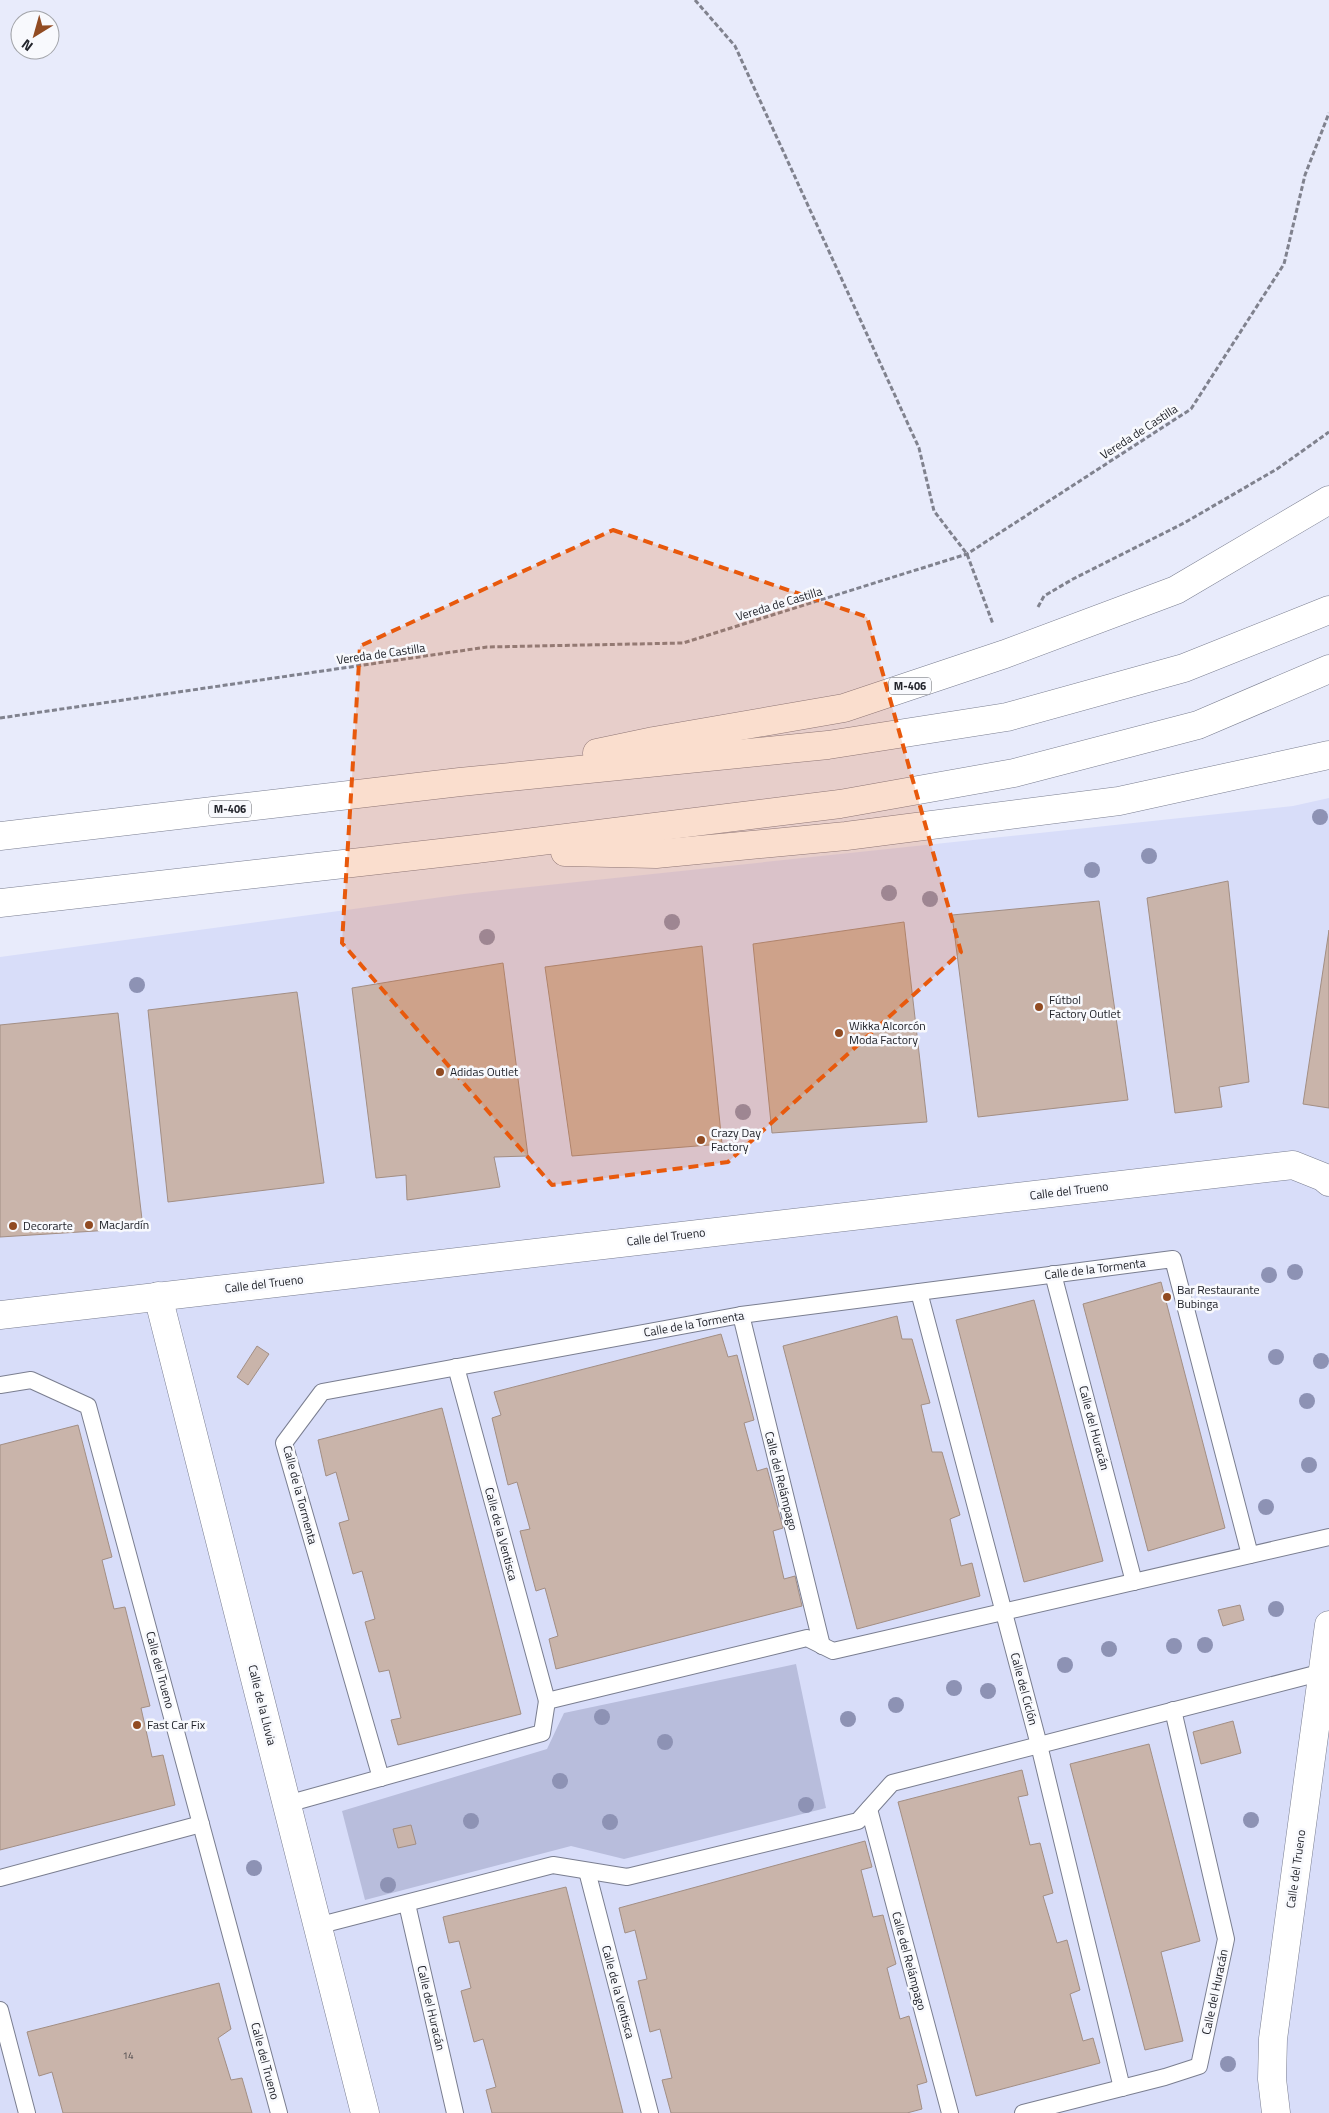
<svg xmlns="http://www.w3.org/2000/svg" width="1329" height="2113" viewBox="0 0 1329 2113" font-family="'Titillium Web',sans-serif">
<rect width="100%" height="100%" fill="#e8ebfb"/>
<!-- built -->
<path fill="#d8ddf9" d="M 1329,798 L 1329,2113 L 0,2113 L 0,957 L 464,894 L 1293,806 Z"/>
<!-- green -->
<path fill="#b8bddc" d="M 796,1664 L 826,1808 L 624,1859 L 571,1846 L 365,1900 L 342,1811 L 547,1749 L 564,1713 Z"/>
<!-- building -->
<g fill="#c9b4aa" stroke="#a28e84">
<path d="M 1228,881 L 1249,1082 L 1219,1087 L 1222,1107 L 1175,1113 L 1147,898 Z"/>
<path d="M 1099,901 L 1128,1100 L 978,1117 L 952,915 Z"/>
<path d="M 904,922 L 927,1122 L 772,1133 L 753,944 Z"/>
<path d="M 1329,930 L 1329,1108 L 1303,1104 Z"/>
<path d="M 702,946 L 722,1144 L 572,1156 L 545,967 Z"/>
<path d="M 503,963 L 528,1156 L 494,1157 L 500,1187 L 407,1200 L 406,1175 L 376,1178 L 352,988 Z"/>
<path d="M 297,992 L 324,1183 L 168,1202 L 148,1010 Z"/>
<path d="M 118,1013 L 143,1228 L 0,1237 L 0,1025 Z"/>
<path d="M 1161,1282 L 1225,1528 L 1148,1551 L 1083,1304 Z"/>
<path d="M 1034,1300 L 1103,1561 L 1024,1582 L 956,1320 Z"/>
<path d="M 897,1316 L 902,1339 L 912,1339 L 930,1403 L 921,1405 L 932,1452 L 942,1452 L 960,1515 L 950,1519 L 961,1566 L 972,1563 L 980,1596 L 857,1629 L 783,1346 Z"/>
<path d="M 721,1334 L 728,1357 L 737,1355 L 754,1420 L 744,1423 L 757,1471 L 767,1468 L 783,1528 L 773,1531 L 784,1579 L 795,1576 L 802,1606 L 556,1669 L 549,1639 L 558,1636 L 545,1588 L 536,1591 L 520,1531 L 530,1529 L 517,1482 L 508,1485 L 492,1418 L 501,1415 L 494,1392 Z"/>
<path d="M 257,1346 L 269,1354 L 248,1385 L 237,1377 Z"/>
<path d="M 442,1408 L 521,1714 L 398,1745 L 391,1720 L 401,1718 L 389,1670 L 379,1672 L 365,1622 L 375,1619 L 362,1571 L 353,1574 L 339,1523 L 349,1520 L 336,1472 L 326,1476 L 318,1440 Z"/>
<path d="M 78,1425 L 112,1557 L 102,1560 L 114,1609 L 125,1607 L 150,1706 L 141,1708 L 152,1757 L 163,1755 L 175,1805 L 0,1850 L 0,1445 Z"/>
<path d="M 1240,1605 L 1244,1620 L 1223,1626 L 1218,1610 Z"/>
<path d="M 1233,1721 L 1241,1753 L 1201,1764 L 1193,1732 Z"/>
<path d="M 1149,1744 L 1200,1941 L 1161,1952 L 1183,2041 L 1145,2050 L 1070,1764 Z"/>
<path d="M 1022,1770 L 1028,1795 L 1018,1797 L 1030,1845 L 1040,1843 L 1053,1893 L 1043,1896 L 1057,1943 L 1067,1940 L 1080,1990 L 1070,1994 L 1083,2041 L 1093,2038 L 1100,2063 L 976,2096 L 898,1802 Z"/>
<path d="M 411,1825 L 416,1844 L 398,1848 L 393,1829 Z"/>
<path d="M 865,1841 L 872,1867 L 861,1870 L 873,1917 L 883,1915 L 896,1964 L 887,1968 L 900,2019 L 909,2016 L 927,2082 L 917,2085 L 922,2109 L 907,2113 L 671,2113 L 662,2080 L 672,2078 L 660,2029 L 650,2032 L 638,1981 L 647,1979 L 635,1930 L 625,1933 L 619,1908 Z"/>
<path d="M 566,1887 L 623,2113 L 492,2113 L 486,2090 L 496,2087 L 483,2039 L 474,2042 L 461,1991 L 471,1988 L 459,1941 L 449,1943 L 443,1917 Z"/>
<path d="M 219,1983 L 231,2029 L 218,2038 L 231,2080 L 242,2078 L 252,2113 L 63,2113 L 52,2072 L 39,2076 L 27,2032 Z"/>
</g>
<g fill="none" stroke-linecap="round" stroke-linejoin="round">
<defs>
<g id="lane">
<path d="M 1053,1274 L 1134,1582"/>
<path d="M 919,1292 L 1039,1745 L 1122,2088"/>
<path d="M 741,1315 L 822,1646"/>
<path d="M 456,1367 L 547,1701"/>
<path d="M 0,1385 L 31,1380 L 88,1406 L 279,2113"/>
<path d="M 381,1778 L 284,1443 L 322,1392 L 741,1315 L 1173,1259 L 1250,1555"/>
<path d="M 287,1804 L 542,1733 L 547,1701 L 807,1638 L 833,1651 L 1329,1537"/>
<path d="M 869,1809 L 950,2113"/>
<path d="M 587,1871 L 650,2113"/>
<path d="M 0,1878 L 201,1824"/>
<path d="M 407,1904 L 455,2113"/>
<path d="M 317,1926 L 553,1865 L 627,1877 L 858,1821 L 892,1783 L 1323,1672"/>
<path d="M 0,2010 L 27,2113"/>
<path d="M 1023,2113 L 1165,2077 L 1199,2066 L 1226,1939 L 1173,1710"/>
</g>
<g id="street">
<path d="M 158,1296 L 365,2113"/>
<path d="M 0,1315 L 1293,1165 L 1323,1177 L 1329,1182"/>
<path d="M 1276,2113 L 1272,2079 L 1273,2039 L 1329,1625"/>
</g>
<g id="highway">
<path d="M 597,753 L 654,741 L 844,708 L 1005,654 L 1176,590 L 1329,500"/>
<path d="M 0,836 L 460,782 L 828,745 L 1007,717 L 1184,668 L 1329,610"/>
<path d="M 565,852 L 656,854 L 846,836 L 1119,801 L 1329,755"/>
<path d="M 0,903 L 476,849 L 840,804 L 1014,773 L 1198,725 L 1329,669"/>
</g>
</defs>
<!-- lane casing -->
<use href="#lane" stroke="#7a7e90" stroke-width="18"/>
<!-- street casing -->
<use href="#street" stroke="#7a7e90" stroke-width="29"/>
<!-- highway casing -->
<use href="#highway" stroke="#7a7e90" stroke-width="29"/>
<!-- path -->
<g stroke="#80828e" stroke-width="3" stroke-dasharray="5 2.5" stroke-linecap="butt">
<path d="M 695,0 L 735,46 L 919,448 L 934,511 L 967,554 L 993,624"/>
<path d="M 1038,607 L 1044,596 L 1073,579 L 1184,523 L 1277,469 L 1329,432"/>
<path d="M 0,718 L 487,647 L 683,643 L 967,554 L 1191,409 L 1284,264 L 1305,175 L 1329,113"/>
</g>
<!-- lane -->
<use href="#lane" stroke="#fff" stroke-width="16"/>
<!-- street -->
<use href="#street" stroke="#fff" stroke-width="28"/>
<!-- highway -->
<use href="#highway" stroke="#fff" stroke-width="28"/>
</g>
<!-- trees -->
<g fill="#8d92b4">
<circle cx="1320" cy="817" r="8"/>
<circle cx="1149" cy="856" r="8"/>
<circle cx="1092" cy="870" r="8"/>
<circle cx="889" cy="893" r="8"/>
<circle cx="930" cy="899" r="8"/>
<circle cx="672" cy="922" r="8"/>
<circle cx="487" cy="937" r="8"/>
<circle cx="137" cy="985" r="8"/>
<circle cx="743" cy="1112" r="8"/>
<circle cx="1295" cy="1272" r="8"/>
<circle cx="1269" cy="1275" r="8"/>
<circle cx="1276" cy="1357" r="8"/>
<circle cx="1321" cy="1361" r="8"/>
<circle cx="1307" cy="1401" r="8"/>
<circle cx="1309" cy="1465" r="8"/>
<circle cx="1266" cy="1507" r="8"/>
<circle cx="1276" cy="1609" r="8"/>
<circle cx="1205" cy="1645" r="8"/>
<circle cx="1174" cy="1646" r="8"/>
<circle cx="1109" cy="1649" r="8"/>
<circle cx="1065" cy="1665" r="8"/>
<circle cx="954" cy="1688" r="8"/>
<circle cx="988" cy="1691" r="8"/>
<circle cx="896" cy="1705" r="8"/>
<circle cx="602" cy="1717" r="8"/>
<circle cx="848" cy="1719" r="8"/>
<circle cx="665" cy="1742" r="8"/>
<circle cx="560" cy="1781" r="8"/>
<circle cx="806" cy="1805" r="8"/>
<circle cx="1251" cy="1820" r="8"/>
<circle cx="471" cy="1821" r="8"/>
<circle cx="610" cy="1822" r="8"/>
<circle cx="254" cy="1868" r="8"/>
<circle cx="388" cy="1885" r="8"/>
<circle cx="1228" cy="2064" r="8"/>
</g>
<!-- marked area -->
<path fill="#e8590c" fill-opacity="0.2" stroke="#e8590c" stroke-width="4" stroke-dasharray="10 6" stroke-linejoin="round" d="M 613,530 L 867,617 L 961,952 L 728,1162 L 552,1185 L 342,943 L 360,646 Z"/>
<!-- markers -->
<g fill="#914b22" stroke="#f8f9fd" stroke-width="2">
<circle cx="1039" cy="1007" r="5"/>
<circle cx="839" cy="1033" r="5"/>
<circle cx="440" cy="1072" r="5"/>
<circle cx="701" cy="1140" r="5"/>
<circle cx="89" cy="1225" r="5"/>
<circle cx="13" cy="1226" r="5"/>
<circle cx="1167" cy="1297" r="5"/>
<circle cx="137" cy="1725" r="5"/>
</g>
<g text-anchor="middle" stroke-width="5" stroke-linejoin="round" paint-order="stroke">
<!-- number labels -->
<g font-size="10" fill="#4c484b">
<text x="128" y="2059">14</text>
</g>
<!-- shield labels -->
<g fill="#f8f9fd" stroke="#62646a" stroke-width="1">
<rect x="889" y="677.5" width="42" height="17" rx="4"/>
<rect x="209" y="800.5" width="42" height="17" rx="4"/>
</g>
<g font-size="11" font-weight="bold" fill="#22242b">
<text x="910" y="690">M-406</text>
<text x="230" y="813">M-406</text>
</g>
<!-- street labels -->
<g font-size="12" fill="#22242b" stroke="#f8f9fd">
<text transform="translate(1139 432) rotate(-33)" y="4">Vereda de Castilla</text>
<text transform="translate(779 604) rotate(-17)" y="4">Vereda de Castilla</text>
<text transform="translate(381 654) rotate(-8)" y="4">Vereda de Castilla</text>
<text transform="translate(1069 1191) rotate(-7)" y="4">Calle del Trueno</text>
<text transform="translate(666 1237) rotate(-7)" y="4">Calle del Trueno</text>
<text transform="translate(1095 1269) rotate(-7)" y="4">Calle de la Tormenta</text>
<text transform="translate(264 1284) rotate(-7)" y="4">Calle del Trueno</text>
<text transform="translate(694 1324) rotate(-10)" y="4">Calle de la Tormenta</text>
<text transform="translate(1094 1428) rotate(75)" y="4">Calle del Huracán</text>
<text transform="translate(781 1481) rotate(76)" y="4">Calle del Relámpago</text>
<text transform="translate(300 1495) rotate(75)" y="4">Calle de la Tormenta</text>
<text transform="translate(501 1534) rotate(75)" y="4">Calle de la Ventisca</text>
<text transform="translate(160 1670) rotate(75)" y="4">Calle del Trueno</text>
<text transform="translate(1024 1689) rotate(75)" y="4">Calle del Ciclón</text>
<text transform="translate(262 1705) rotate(76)" y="4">Calle de la Lluvia</text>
<text transform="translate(1296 1869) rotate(-82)" y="4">Calle del Trueno</text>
<text transform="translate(909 1961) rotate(75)" y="4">Calle del Relámpago</text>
<text transform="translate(618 1992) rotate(75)" y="4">Calle de la Ventisca</text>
<text transform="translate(1215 1992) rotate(-78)" y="4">Calle del Huracán</text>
<text transform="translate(431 2008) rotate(77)" y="4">Calle del Huracán</text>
<text transform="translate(265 2061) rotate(75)" y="4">Calle del Trueno</text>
</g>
<!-- poi labels -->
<g font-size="12" fill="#22242b" stroke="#f8f9fd" text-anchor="start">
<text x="1049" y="1004">Fútbol<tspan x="1049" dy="14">Factory Outlet</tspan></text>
<text x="849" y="1030">Wikka Alcorcón<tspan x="849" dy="14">Moda Factory</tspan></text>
<text x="450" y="1076">Adidas Outlet</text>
<text x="711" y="1137">Crazy Day<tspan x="711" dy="14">Factory</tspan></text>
<text x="99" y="1229">MacJardín</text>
<text x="23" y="1230">Decorarte</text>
<text x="1177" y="1294">Bar Restaurante<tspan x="1177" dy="14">Bubinga</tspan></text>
<text x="147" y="1729">Fast Car Fix</text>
</g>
</g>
<!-- north arrow -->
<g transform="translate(35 35) rotate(217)"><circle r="24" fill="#f8f9fd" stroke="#a2a4a9"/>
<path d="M0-4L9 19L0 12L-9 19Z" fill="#914b22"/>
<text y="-8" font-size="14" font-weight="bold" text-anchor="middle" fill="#22242b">N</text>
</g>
</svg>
